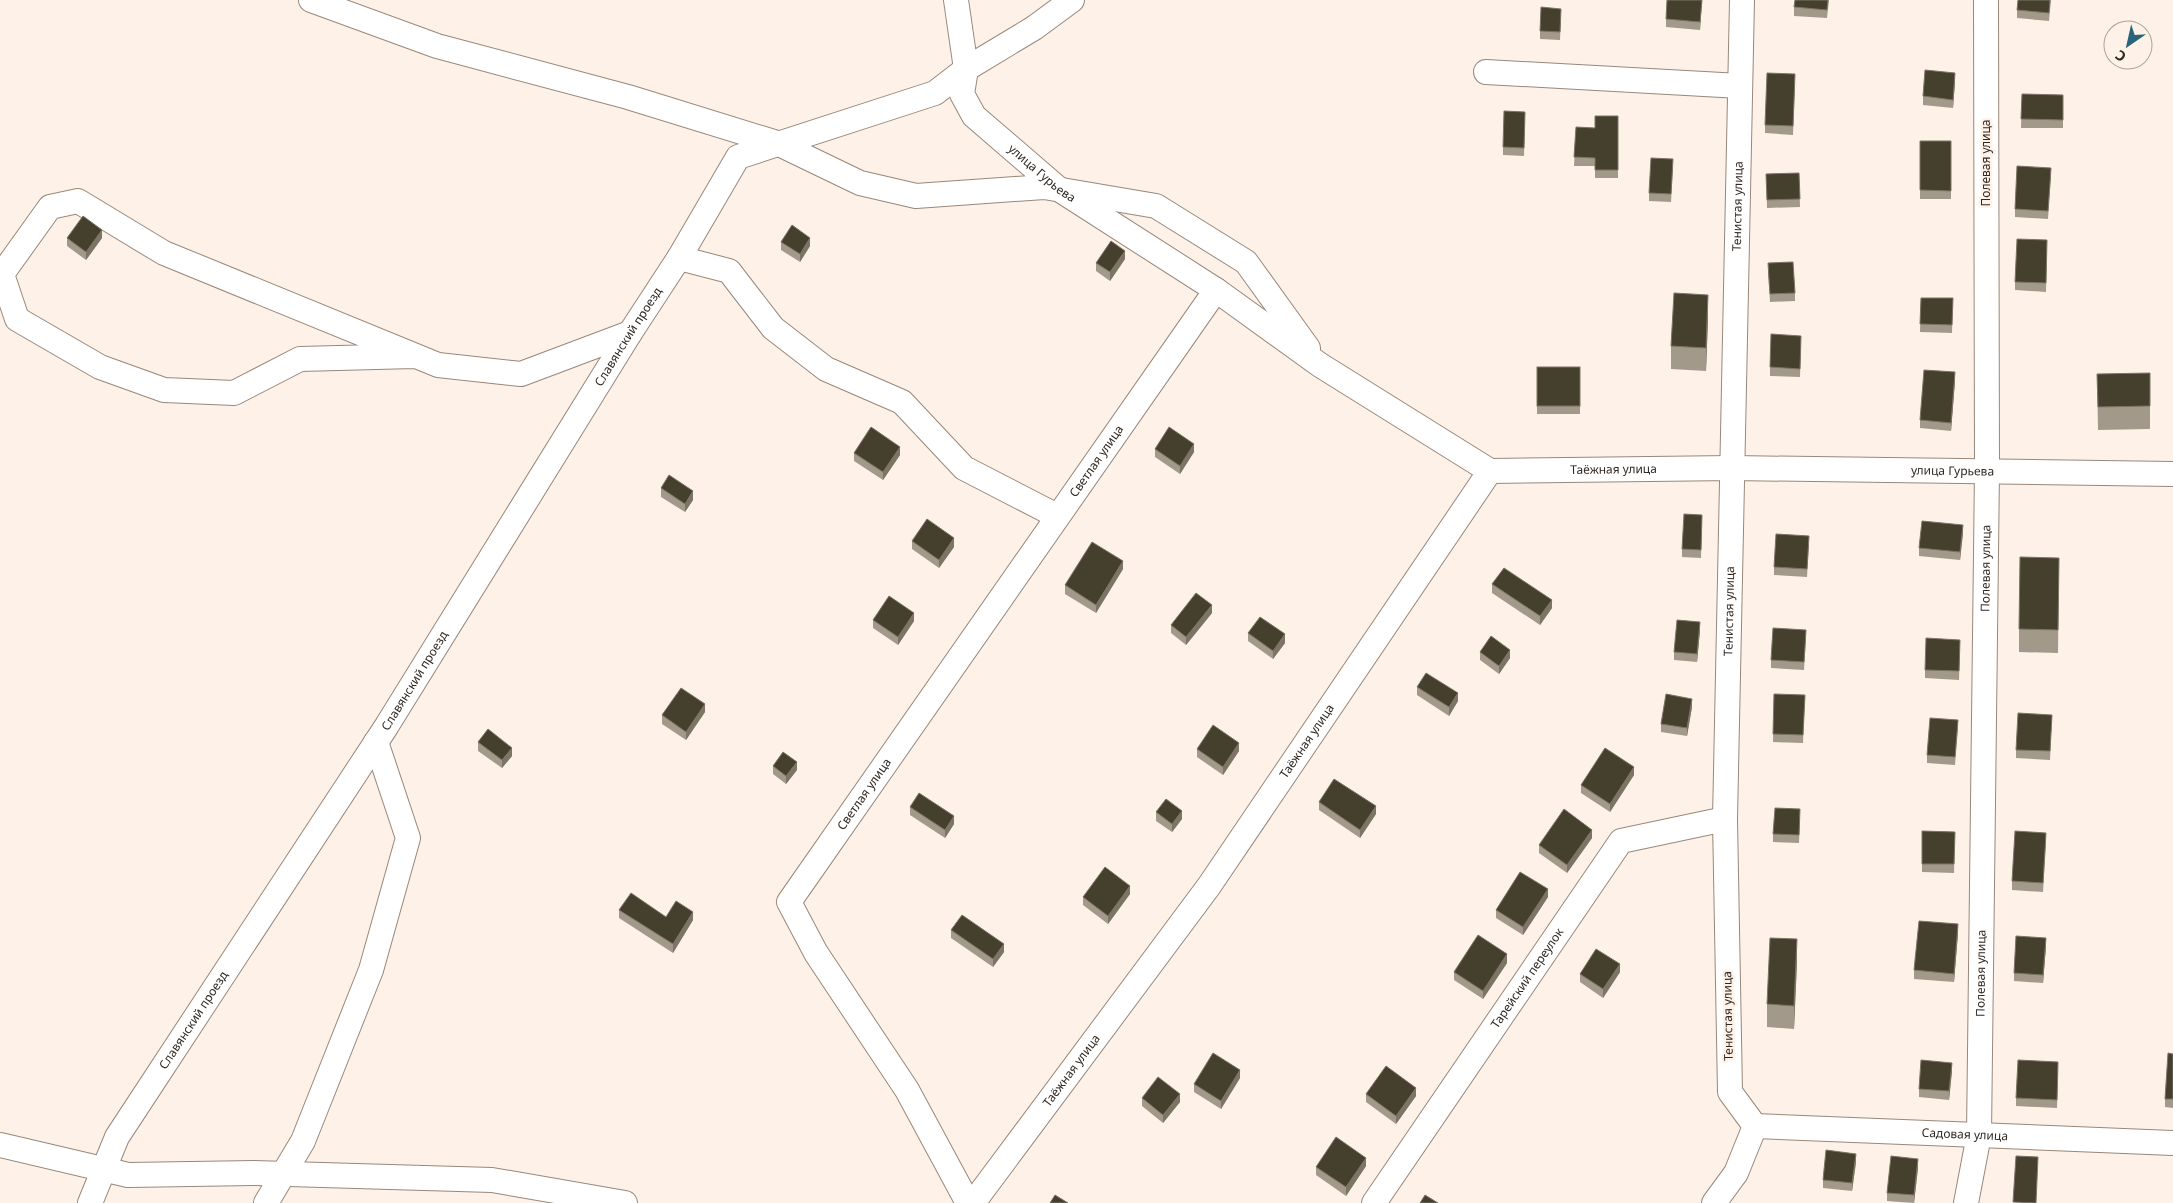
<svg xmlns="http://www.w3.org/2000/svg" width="2173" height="1203" viewBox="0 0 2173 1203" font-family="'Noto Sans',sans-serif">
<rect width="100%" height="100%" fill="#fef2e8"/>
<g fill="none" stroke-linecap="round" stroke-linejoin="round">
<defs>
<g id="minor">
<path d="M 311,0 L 437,46 L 628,97 L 777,143 L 860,183 L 916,196 L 1044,187 L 1156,206 L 1246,262 L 1308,348"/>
<path id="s1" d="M 956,0 L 966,69 L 962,94 L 974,116 L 1060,190 L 1216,290"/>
<path d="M 1486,72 L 1740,86"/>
<path d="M 679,258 L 729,271 L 773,328 L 826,369 L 902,402 L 964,468 L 1057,516"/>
<path d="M 414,356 L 300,359 L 234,393 L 164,390 L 100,367 L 17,319 L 2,274 L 50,207 L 78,201 L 164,253 L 438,365 L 521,374 L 630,333"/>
<path id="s2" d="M 1755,1126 L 2173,1143"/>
<path d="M 0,1145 L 128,1175 L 254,1173 L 492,1180 L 625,1203"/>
<path id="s3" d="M 90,1203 L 117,1137 L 386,727 L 630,333 L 679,258 L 738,157 L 935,93 L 966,69 L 1034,28 L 1072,0"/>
<path d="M 266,1203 L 303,1141 L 371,970 L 408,838 L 376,742"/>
<path id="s4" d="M 968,1203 L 907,1090 L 816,953 L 789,902 L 1216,290 L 1320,365 L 1490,471"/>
<path id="s5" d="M 973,1203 L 1209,886 L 1490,471 L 1733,468 L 2173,474"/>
<path id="s6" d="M 1374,1203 L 1621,841 L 1725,819"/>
<path id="s7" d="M 1714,1203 L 1736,1173 L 1755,1126 L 1730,1092 L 1725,819 L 1742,0"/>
<path id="s8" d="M 1966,1203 L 1979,1135 L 1987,470 L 1986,0"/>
</g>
</defs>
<!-- minor casing -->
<use href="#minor" stroke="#998779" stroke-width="26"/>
<!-- minor -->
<use href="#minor" stroke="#fff" stroke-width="24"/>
</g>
<!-- wall -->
<g fill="#a2998b">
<path d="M 1702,0 L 1700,30 L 1666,27 L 1666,19 Z"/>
<path d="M 1829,0 L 1827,18 L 1794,16 L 1794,7 Z"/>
<path d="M 2051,0 L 2049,21 L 2017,18 L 2017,10 Z"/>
<path d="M 1561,17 L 1560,40 L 1540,39 L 1540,31 Z"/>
<path d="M 1955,81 L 1953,108 L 1923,105 L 1923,96 Z"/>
<path d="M 1795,83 L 1793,135 L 1765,133 L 1765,125 Z"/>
<path d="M 2022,94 L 2063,95 L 2063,128 L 2021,128 Z"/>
<path d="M 1525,112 L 1524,156 L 1503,155 L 1503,147 Z"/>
<path d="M 1618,116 L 1618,178 L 1595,178 L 1595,166 L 1574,166 L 1576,127 L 1595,128 Z"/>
<rect x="1920" y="141" width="31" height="58"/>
<path d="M 1673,167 L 1671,202 L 1649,201 L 1649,193 Z"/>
<path d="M 1799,173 L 1800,207 L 1767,208 L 1766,174 Z"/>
<path d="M 2051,176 L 2048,219 L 2015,217 L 2015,209 Z"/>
<path d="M 67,238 L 102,238 L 86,260 L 67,246 Z"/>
<path d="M 781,242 L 810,246 L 800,262 L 781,250 Z"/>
<path d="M 2047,249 L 2046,292 L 2015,290 L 2015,282 Z"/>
<path d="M 1125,259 L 1110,281 L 1096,271 L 1096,263 Z"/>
<path d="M 1768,271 L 1795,293 L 1795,301 L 1770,302 Z"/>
<path d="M 1921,298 L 1953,298 L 1952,333 L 1920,332 Z"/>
<path d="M 1708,319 L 1706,371 L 1671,369 L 1671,346 Z"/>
<path d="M 1801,344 L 1800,377 L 1770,376 L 1770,367 Z"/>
<rect x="1537" y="367" width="43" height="47"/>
<path d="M 2097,374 L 2150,406 L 2150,429 L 2098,430 Z"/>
<path d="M 1955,381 L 1951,431 L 1920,428 L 1920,420 Z"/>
<path d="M 1155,449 L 1194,452 L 1180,474 L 1155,457 Z"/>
<path d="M 854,453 L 900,455 L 883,480 L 854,461 Z"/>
<path d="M 661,488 L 693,500 L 685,512 L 661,497 Z"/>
<path d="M 1702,515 L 1701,558 L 1682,557 L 1682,549 Z"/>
<path d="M 1963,533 L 1960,560 L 1919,556 L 1919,548 Z"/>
<path d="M 912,541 L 954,547 L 939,568 L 912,549 Z"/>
<path d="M 1809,544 L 1807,577 L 1774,575 L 1774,567 Z"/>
<path d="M 2059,558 L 2058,653 L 2019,652 L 2019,629 Z"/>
<path d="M 1123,569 L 1096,613 L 1065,594 L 1065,585 Z"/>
<path d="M 1492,584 L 1552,608 L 1540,625 L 1492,593 Z"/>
<path d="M 1212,613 L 1186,645 L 1171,633 L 1171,625 Z"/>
<path d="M 873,620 L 914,621 L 898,645 L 873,628 Z"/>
<path d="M 1700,630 L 1697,662 L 1674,660 L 1674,652 Z"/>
<path d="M 1248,633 L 1285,643 L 1273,659 L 1248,641 Z"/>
<path d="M 1806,638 L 1804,670 L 1771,668 L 1771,660 Z"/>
<path d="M 1960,648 L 1959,680 L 1925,678 L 1925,670 Z"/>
<path d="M 1480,652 L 1510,658 L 1499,674 L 1480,660 Z"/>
<path d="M 1417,687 L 1458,701 L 1449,716 L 1417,695 Z"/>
<path d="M 1774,694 L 1805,695 L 1803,743 L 1773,742 Z"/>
<path d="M 1692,707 L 1687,736 L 1661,732 L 1661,724 Z"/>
<path d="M 705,712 L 686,740 L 662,724 L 662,715 Z"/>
<path d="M 2052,715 L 2050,760 L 2016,758 L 2016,750 Z"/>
<path d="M 1958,728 L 1955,765 L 1927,763 L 1927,755 Z"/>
<path d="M 478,742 L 512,756 L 502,768 L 478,751 Z"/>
<path d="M 1197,749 L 1239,751 L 1223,775 L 1197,757 Z"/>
<path d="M 773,766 L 797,770 L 786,784 L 773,774 Z"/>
<path d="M 1634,775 L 1610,812 L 1581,793 L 1581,785 Z"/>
<path d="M 1319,802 L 1376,814 L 1360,838 L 1319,810 Z"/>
<path d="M 910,807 L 954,824 L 945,838 L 910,815 Z"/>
<path d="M 1156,812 L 1182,819 L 1172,832 L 1156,821 Z"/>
<path d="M 1800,817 L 1799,843 L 1773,842 L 1773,834 Z"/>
<path d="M 1922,831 L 1955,832 L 1954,873 L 1922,872 Z"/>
<path d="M 1592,838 L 1567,873 L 1539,853 L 1539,845 Z"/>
<path d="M 2046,842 L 2043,892 L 2012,890 L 2012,881 Z"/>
<path d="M 1130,894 L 1108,924 L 1083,905 L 1083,897 Z"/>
<path d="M 1548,897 L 1523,935 L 1496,918 L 1496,910 Z"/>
<path d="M 619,910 L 666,917 L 693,920 L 673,953 L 619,918 Z"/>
<path d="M 951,930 L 1004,952 L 993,967 L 951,938 Z"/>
<path d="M 1958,933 L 1954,982 L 1914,979 L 1914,970 Z"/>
<path d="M 2046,946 L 2043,983 L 2014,981 L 2014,973 Z"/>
<path d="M 1797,962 L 1794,1029 L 1767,1027 L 1767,1004 Z"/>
<path d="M 1507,963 L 1483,999 L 1454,980 L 1454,972 Z"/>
<path d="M 1620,972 L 1603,998 L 1580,982 L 1580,974 Z"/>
<path d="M 2173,1054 L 2173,1108 L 2165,1107 L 2165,1099 Z"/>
<path d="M 2058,1070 L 2057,1108 L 2016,1106 L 2016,1098 Z"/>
<path d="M 1952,1071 L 1949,1100 L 1919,1097 L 1919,1089 Z"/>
<path d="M 1240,1078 L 1221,1109 L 1194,1092 L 1194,1084 Z"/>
<path d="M 1366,1094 L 1416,1096 L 1396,1124 L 1366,1102 Z"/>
<path d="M 1142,1098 L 1180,1102 L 1163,1123 L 1142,1106 Z"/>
<path d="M 1856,1162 L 1852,1191 L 1823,1188 L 1823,1180 Z"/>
<path d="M 1366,1166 L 1346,1196 L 1316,1175 L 1316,1167 Z"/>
<path d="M 1918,1168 L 1914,1203 L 1887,1201 L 1887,1193 Z"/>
</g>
<!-- shaded-wall -->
<g fill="#7c7566">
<path d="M 1702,0 L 1700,30 L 1700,22 Z"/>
<path d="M 1955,73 L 1955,81 L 1953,108 L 1953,100 Z"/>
<path d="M 102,230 L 102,238 L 86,260 L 86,252 Z"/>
<path d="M 810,238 L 810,246 L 800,262 L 800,254 Z"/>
<path d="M 1125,251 L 1125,259 L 1110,281 L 1110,272 Z"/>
<path d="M 1708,295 L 1708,319 L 1706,371 L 1706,348 Z"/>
<path d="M 1955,372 L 1955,381 L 1951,431 L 1951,423 Z"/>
<path d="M 1194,444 L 1194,452 L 1180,474 L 1180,466 Z"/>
<path d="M 900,447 L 900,455 L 883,480 L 883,472 Z"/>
<path d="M 693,491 L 693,500 L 685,512 L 685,504 Z"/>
<path d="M 1963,525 L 1963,533 L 1960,560 L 1960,552 Z"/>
<path d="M 954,538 L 954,547 L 939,568 L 939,560 Z"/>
<path d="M 1123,561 L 1123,569 L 1096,613 L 1096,605 Z"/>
<path d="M 1552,600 L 1552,608 L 1540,625 L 1540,616 Z"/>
<path d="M 1212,605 L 1212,613 L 1186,645 L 1186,637 Z"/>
<path d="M 914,613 L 914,621 L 898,645 L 898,637 Z"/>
<path d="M 1700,622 L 1700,630 L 1697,662 L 1697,654 Z"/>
<path d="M 1285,634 L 1285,643 L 1273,659 L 1273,651 Z"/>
<path d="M 1510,650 L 1510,658 L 1499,674 L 1499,666 Z"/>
<path d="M 1458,693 L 1458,701 L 1449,716 L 1449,707 Z"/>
<path d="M 1692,699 L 1692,707 L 1687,736 L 1687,728 Z"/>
<path d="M 705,704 L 705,712 L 686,740 L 686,732 Z"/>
<path d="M 1239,743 L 1239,751 L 1223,775 L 1223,767 Z"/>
<path d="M 512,748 L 512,756 L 502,768 L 502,760 Z"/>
<path d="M 797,762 L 797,770 L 786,784 L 786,776 Z"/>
<path d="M 1634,767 L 1634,775 L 1610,812 L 1610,804 Z"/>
<path d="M 1376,806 L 1376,814 L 1360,838 L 1360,830 Z"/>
<path d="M 1182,811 L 1182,819 L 1172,832 L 1172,824 Z"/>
<path d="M 954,816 L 954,824 L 945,838 L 945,830 Z"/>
<path d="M 1592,830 L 1592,838 L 1567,873 L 1567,865 Z"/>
<path d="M 1130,886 L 1130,894 L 1108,924 L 1108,916 Z"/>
<path d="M 1548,889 L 1548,897 L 1523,935 L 1523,927 Z"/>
<path d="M 693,912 L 693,920 L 673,953 L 673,944 Z"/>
<path d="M 1958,924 L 1958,933 L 1954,982 L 1954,974 Z"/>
<path d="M 2046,938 L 2046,946 L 2043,983 L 2043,975 Z"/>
<path d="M 1797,939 L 1797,962 L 1794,1029 L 1794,1006 Z"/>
<path d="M 1004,944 L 1004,952 L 993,967 L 993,959 Z"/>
<path d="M 1507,954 L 1507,963 L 1483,999 L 1483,991 Z"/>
<path d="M 1620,964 L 1620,972 L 1603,998 L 1603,989 Z"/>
<path d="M 1952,1063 L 1952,1071 L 1949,1100 L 1949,1091 Z"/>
<path d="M 1240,1070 L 1240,1078 L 1221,1109 L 1221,1101 Z"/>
<path d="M 1416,1088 L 1416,1096 L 1396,1124 L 1396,1116 Z"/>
<path d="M 1180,1094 L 1180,1102 L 1163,1123 L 1163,1115 Z"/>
<path d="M 1856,1154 L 1856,1162 L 1852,1191 L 1852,1183 Z"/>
<path d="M 1366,1158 L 1366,1166 L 1346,1196 L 1346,1187 Z"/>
<path d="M 1918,1159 L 1918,1168 L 1914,1203 L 1914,1195 Z"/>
</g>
<!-- building -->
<g fill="#45402e" stroke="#7c7566">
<path d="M 1667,0 L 1702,0 L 1700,22 L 1666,19 Z"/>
<path d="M 1795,0 L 1828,0 L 1827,10 L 1794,7 Z"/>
<path d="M 2018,0 L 2050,0 L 2049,13 L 2017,10 Z"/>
<path d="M 1541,7 L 1561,9 L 1560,32 L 1540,31 Z"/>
<path d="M 1925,70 L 1955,73 L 1953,100 L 1923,96 Z"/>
<path d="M 1767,73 L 1795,74 L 1793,126 L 1765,125 Z"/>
<path d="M 2022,94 L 2063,95 L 2063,120 L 2021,119 Z"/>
<path d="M 1504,111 L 1525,112 L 1524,148 L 1503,147 Z"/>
<path d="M 1595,116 L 1618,116 L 1618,170 L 1595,170 L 1595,158 L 1574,157 L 1576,127 L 1595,128 Z"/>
<path d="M 1920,141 L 1951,141 L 1951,191 L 1920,190 Z"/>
<path d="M 1651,158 L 1673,159 L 1671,194 L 1649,193 Z"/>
<path d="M 2017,166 L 2051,168 L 2048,211 L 2015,209 Z"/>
<path d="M 1799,173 L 1800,199 L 1767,200 L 1766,174 Z"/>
<path d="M 83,216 L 102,230 L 86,252 L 67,238 Z"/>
<path d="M 792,225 L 810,238 L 800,254 L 781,242 Z"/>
<path d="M 2017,239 L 2047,240 L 2046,283 L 2015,282 Z"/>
<path d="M 1111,241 L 1125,251 L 1110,272 L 1096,263 Z"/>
<path d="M 1793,262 L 1795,293 L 1770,294 L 1768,263 Z"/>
<path d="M 1674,293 L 1708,295 L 1706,348 L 1671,346 Z"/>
<path d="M 1921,298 L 1953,298 L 1952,325 L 1920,324 Z"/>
<path d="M 1771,334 L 1801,336 L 1800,369 L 1770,367 Z"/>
<rect x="1537" y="367" width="43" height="39"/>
<path d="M 1924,370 L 1955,372 L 1951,423 L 1920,420 Z"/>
<path d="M 2150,373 L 2150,406 L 2098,407 L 2097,374 Z"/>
<path d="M 871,427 L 900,447 L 883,472 L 854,453 Z"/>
<path d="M 1169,427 L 1194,444 L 1180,466 L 1155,449 Z"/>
<path d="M 669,475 L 693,491 L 685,504 L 661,488 Z"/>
<path d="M 1684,514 L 1702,515 L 1701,550 L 1682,549 Z"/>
<path d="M 927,519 L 954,538 L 939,560 L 912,541 Z"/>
<path d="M 1922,521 L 1963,525 L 1960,552 L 1919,548 Z"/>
<path d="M 1776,534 L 1809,536 L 1807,569 L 1774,567 Z"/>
<path d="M 1092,542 L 1123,561 L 1096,605 L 1065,585 Z"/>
<path d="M 2020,557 L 2059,558 L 2058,630 L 2019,629 Z"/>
<path d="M 1504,568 L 1552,600 L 1540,616 L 1492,584 Z"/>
<path d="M 1196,593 L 1212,605 L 1186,637 L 1171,625 Z"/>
<path d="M 889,596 L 914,613 L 898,637 L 873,620 Z"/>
<path d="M 1260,617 L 1285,634 L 1273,651 L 1248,633 Z"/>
<path d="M 1677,620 L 1700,622 L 1697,654 L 1674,652 Z"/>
<path d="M 1773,628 L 1806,630 L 1804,662 L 1771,660 Z"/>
<path d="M 1491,636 L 1510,650 L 1499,666 L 1480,652 Z"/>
<path d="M 1926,638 L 1960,640 L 1959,671 L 1925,670 Z"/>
<path d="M 1426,673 L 1458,693 L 1449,707 L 1417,687 Z"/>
<path d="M 681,688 L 705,704 L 686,732 L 662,715 Z"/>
<path d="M 1666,694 L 1692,699 L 1687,728 L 1661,724 Z"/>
<path d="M 1774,694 L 1805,695 L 1803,735 L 1773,734 Z"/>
<path d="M 2018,713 L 2052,715 L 2050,751 L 2016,750 Z"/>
<path d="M 1930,718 L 1958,720 L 1955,757 L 1927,755 Z"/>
<path d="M 1213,725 L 1239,743 L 1223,767 L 1197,749 Z"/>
<path d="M 488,729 L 512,748 L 502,760 L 478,742 Z"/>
<path d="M 1605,748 L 1634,767 L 1610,804 L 1581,785 Z"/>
<path d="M 783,752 L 797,762 L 786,776 L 773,766 Z"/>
<path d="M 1334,779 L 1376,806 L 1360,830 L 1319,802 Z"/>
<path d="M 919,793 L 954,816 L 945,830 L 910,807 Z"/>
<path d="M 1166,799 L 1182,811 L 1172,824 L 1156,812 Z"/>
<path d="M 1775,808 L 1800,809 L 1799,835 L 1773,834 Z"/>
<path d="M 1564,809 L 1592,830 L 1567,865 L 1539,845 Z"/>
<path d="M 1922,831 L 1955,832 L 1954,864 L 1922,864 Z"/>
<path d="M 2015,831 L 2046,833 L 2043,883 L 2012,881 Z"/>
<path d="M 1105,867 L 1130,886 L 1108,916 L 1083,897 Z"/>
<path d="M 1520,872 L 1548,889 L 1523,927 L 1496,910 Z"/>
<path d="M 631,893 L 666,917 L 676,901 L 693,912 L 673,944 L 619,910 Z"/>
<path d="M 962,915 L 1004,944 L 993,959 L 951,930 Z"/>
<path d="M 1919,921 L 1958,924 L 1954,974 L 1914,970 Z"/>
<path d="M 1478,935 L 1507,954 L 1483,991 L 1454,972 Z"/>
<path d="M 2016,936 L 2046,938 L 2043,975 L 2014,973 Z"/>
<path d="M 1770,938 L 1797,939 L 1794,1006 L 1767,1004 Z"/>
<path d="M 1596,949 L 1620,964 L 1603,989 L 1580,974 Z"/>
<path d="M 1213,1053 L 1240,1070 L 1221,1101 L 1194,1084 Z"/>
<path d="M 2168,1053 L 2173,1054 L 2173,1099 L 2165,1099 Z"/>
<path d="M 1921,1060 L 1952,1063 L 1949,1091 L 1919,1089 Z"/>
<path d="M 2018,1060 L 2058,1062 L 2057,1100 L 2016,1098 Z"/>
<path d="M 1386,1066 L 1416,1088 L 1396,1116 L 1366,1094 Z"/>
<path d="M 1158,1077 L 1180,1094 L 1163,1115 L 1142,1098 Z"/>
<path d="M 1336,1137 L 1366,1158 L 1346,1187 L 1316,1167 Z"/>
<path d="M 1826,1150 L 1856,1154 L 1852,1183 L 1823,1180 Z"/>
<path d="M 1891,1156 L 1918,1159 L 1914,1195 L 1887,1193 Z"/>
<path d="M 2016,1156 L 2038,1157 L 2036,1203 L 2013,1202 Z"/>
<path d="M 1055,1195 L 1068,1203 L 1050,1203 Z"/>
<path d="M 1425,1195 L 1438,1203 L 1420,1203 Z"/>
</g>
<g text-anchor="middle" stroke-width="5" stroke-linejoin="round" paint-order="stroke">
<!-- street labels -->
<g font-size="12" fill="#302923" stroke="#fef2e8">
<text transform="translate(1986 163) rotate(-90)" y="4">Полевая улица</text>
<text dy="4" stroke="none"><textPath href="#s1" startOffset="209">улица Гурьева</textPath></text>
<text dy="4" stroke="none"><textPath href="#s7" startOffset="1016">Тенистая улица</textPath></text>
<text dy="4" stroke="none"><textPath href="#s3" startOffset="1021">Славянский проезд</textPath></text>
<text dy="4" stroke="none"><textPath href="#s4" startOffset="888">Светлая улица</textPath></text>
<text dy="4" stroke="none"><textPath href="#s5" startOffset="1020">Таёжная улица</textPath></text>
<text dy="4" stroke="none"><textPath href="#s5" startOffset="1359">улица Гурьева</textPath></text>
<text dy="4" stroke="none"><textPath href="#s8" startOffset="636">Полевая улица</textPath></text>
<text dy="4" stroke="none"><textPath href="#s7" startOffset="611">Тенистая улица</textPath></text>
<text dy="4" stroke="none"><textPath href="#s3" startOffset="616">Славянский проезд</textPath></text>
<text dy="4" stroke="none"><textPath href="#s5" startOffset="570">Таёжная улица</textPath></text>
<text dy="4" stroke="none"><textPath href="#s4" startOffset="482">Светлая улица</textPath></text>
<text dy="4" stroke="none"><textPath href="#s8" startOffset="231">Полевая улица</textPath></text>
<text dy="4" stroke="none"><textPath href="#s6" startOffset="272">Тарейский переулок</textPath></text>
<text transform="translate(1728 1016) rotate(-91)" y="4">Тенистая улица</text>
<text dy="4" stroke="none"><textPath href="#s3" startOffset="211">Славянский проезд</textPath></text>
<text dy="4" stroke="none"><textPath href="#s5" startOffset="165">Таёжная улица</textPath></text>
<text dy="4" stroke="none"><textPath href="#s2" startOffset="210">Садовая улица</textPath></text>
</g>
</g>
<!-- north arrow -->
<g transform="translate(2128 45) rotate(214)"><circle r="24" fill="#fef2e8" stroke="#aca299"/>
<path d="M0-4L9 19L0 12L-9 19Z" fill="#28657c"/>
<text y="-8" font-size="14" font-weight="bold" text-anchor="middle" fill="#302923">С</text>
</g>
</svg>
